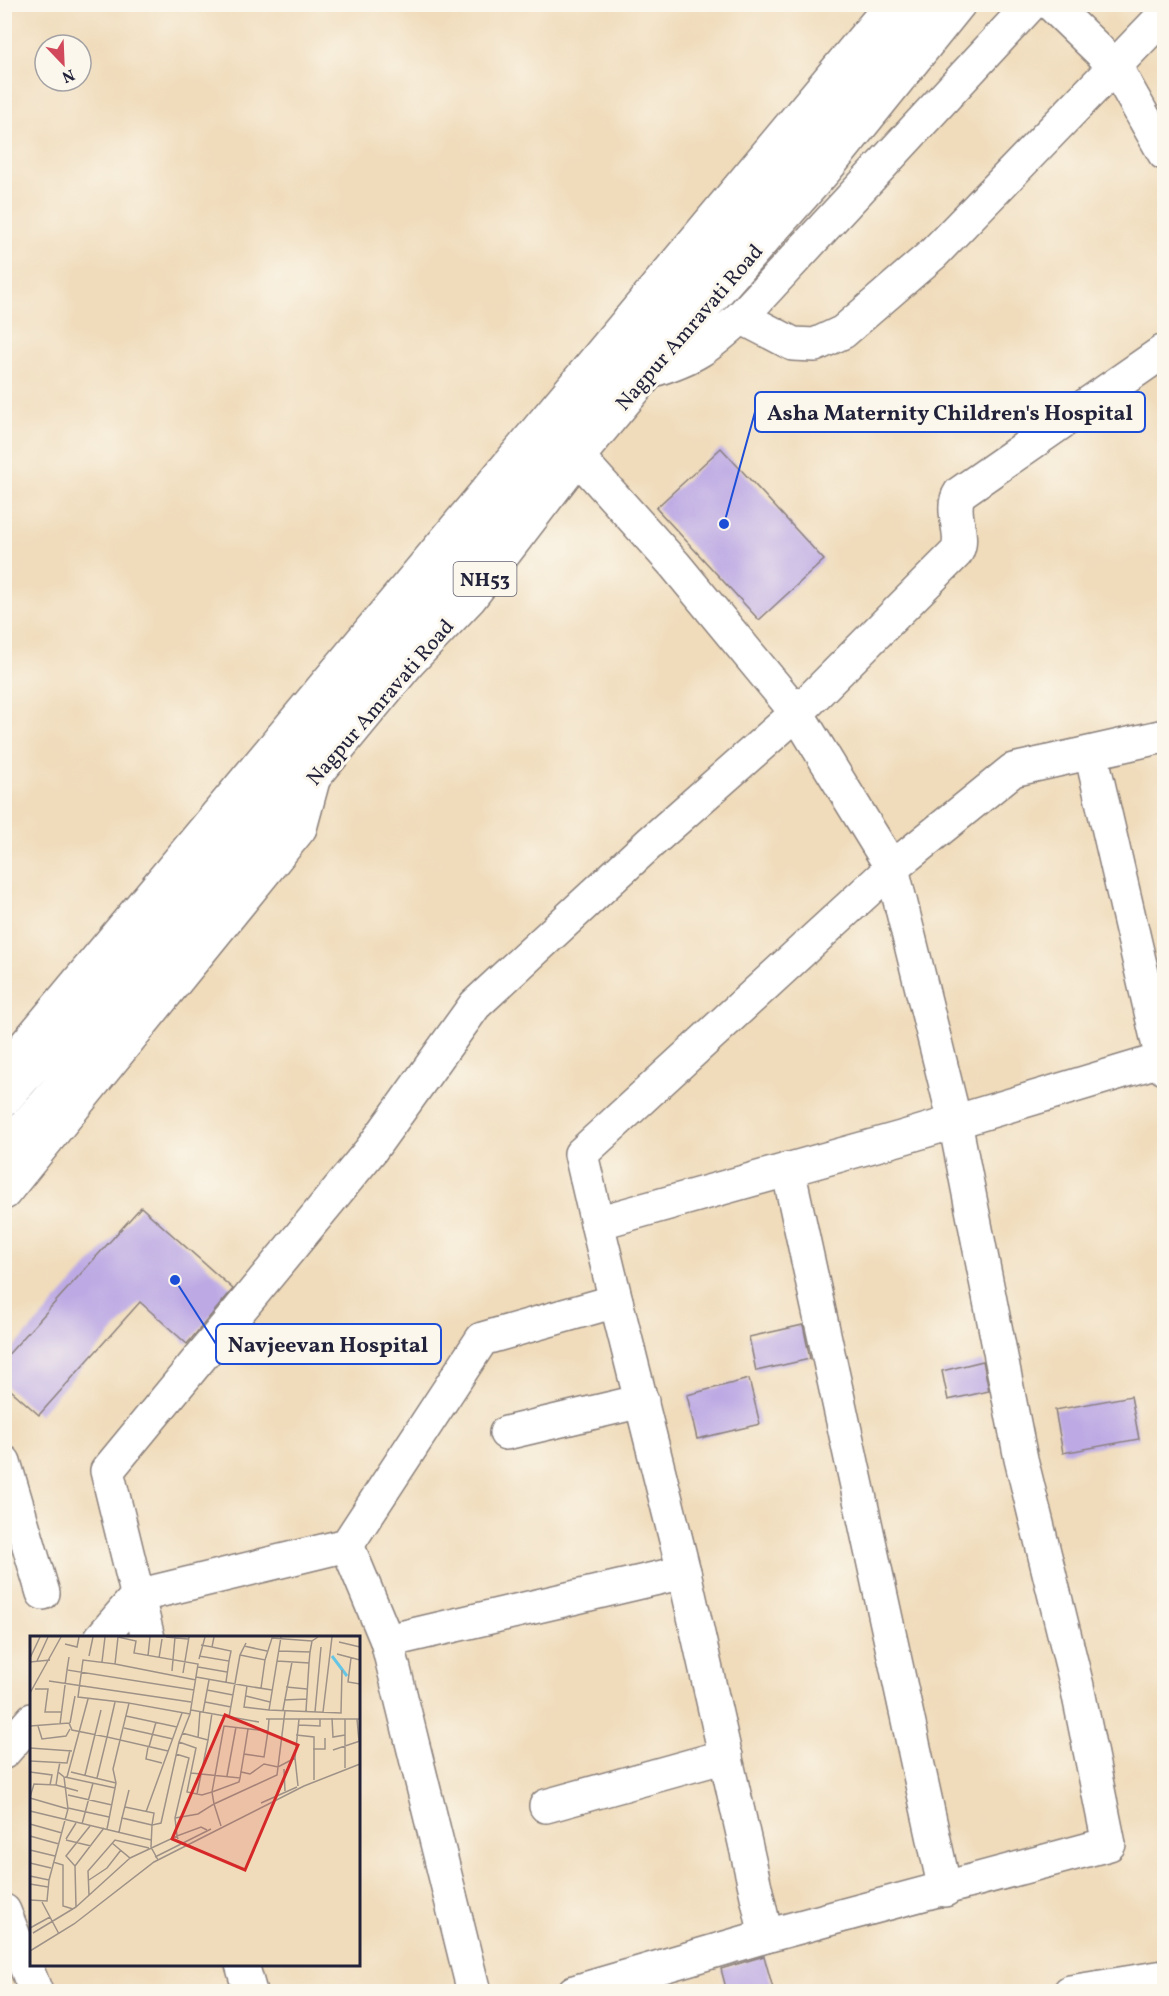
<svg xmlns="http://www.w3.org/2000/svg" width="1169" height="1996" viewBox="0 0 1169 1996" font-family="Vollkorn,serif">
<rect width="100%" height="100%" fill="#fbf7ec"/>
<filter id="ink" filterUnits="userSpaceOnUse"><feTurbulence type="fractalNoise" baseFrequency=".0167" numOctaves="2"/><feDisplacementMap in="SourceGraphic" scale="12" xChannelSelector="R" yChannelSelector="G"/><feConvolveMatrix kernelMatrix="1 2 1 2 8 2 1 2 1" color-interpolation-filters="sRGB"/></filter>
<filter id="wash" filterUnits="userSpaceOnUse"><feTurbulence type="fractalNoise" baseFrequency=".008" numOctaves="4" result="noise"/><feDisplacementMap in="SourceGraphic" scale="24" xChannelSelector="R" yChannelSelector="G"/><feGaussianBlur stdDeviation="1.35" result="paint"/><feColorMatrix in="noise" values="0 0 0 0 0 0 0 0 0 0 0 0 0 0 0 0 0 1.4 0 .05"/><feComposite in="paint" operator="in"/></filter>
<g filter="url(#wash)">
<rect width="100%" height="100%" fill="#f0dcbb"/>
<g id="blocks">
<!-- building -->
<g fill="#bdaae4">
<path d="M 721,448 L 824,560 L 759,620 L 656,508 Z"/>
<path d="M 141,1207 L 233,1289 L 187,1344 L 140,1302 L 39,1415 L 4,1384 L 4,1359 Z"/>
<path d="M 803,1325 L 810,1359 L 756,1371 L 749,1337 Z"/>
<path d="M 983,1361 L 989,1391 L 948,1400 L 942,1371 Z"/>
<path d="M 749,1379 L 760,1424 L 697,1439 L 687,1395 Z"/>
<path d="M 1131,1396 L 1139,1439 L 1063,1453 L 1055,1410 Z"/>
<path d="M 764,1956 L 774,1992 L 727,1992 L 721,1969 Z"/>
</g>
</g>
</g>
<g filter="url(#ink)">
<use href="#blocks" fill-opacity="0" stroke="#897f7b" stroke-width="1.5"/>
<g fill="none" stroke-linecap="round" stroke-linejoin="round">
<defs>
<g id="minor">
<path d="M 1051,4 L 1115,66 L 1164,15"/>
<path d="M 741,317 L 793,344 L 815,345 L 843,332 L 933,254 L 1115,66 L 1164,153"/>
<path d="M 650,371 C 695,357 706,349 741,317 L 1031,4"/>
<path d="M 1091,753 L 1164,1068"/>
<path d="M 788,1169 L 945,1890"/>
<path d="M 4,1193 L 300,828 L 313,780"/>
<path d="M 597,1223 L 581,1154 L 892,868 L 797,713 L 956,553 C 967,536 948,511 960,493 L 1164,351"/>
<path d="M 616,1301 L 684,1572"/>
<path d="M 506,1433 L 642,1401"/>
<path d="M 4,1462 L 43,1593"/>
<path d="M 347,1545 L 387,1641"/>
<path d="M 101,1638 L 137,1596 L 347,1545 L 482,1339 L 616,1301 L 597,1223 L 901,1138 L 1164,1059"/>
<path d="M 148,1638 L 107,1471 L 371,1150 L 475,1005 L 651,842 L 797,713 L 675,565 L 578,457"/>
<path d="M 4,1752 L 32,1720"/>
<path d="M 546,1806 L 726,1756"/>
<path d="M 4,1911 L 36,1992"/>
<path d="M 242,1964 L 250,1992"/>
<path d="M 474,1992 L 387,1641 L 684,1572 L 766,1936"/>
<path d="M 574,1992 L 766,1936 L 1109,1844 L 1077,1686 L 1021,1459 L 955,1122 L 892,868 L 1013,770 L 1164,736"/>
<path d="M 1070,1992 L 1164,1977"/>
</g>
<g id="major">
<path d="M 4,1071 L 892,4"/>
<path d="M 4,1148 L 46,1103 L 409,662 L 470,598 L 578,457 L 709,301 L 826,169 L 959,4"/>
</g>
<path id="highway" d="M 4,1100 L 164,921 L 388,643 L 450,580 L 589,409 L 694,273 L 867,73 L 921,4"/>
</defs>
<!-- minor casing -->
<use href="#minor" stroke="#897f7b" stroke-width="36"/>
<!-- major casing -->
<use href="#major" stroke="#897f7b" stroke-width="36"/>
<!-- highway casing -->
<use href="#highway" stroke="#897f7b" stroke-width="36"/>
<!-- minor -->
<use href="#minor" stroke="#fff" stroke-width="33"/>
<!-- major -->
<use href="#major" stroke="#fff" stroke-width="33"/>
<!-- highway -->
<use href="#highway" stroke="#fff" stroke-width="33"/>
</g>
</g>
<g text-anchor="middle" stroke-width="6" stroke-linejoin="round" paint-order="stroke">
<!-- shield labels -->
<rect fill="#fbf7ec" stroke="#636270" stroke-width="1.5" x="453.5" y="562" width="63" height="34" rx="4.5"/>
<g font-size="20" font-weight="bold" fill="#22223b">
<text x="485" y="586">NH53</text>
</g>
<!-- street labels -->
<g font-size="21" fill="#22223b" stroke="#fbf7ec">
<text transform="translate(689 327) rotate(-49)" y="7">Nagpur Amravati Road</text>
<text transform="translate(380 702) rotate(-49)" y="7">Nagpur Amravati Road</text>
</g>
</g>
<!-- overview -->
<g transform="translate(30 1636)">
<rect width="330" height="330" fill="#f0dcbb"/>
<path fill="none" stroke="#66c5e4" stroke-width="3" d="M 302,20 L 317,40"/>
<path fill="none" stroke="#9e9288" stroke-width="1.5" d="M 88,1 L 106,5 L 104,17 L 168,28 L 160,78 L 149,106 L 131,187 L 122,189 L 121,211 L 128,224M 88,1 L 85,28 L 53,24 L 48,61 L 99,67M 136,1 L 158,3M 251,1 L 239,74 L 311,77 L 312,34M 309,6 L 330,11M 216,7 L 210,19 L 235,24 L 242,2 L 282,5M 35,8 L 47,11 L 49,1M 171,9 L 182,11 L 184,1M 214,10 L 237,15M 182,11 L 201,15 L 199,25M 249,15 L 280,16 L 279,27M 280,16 L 282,5 L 288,1M 307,18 L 330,24M 59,20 L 63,1M 118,20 L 120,1M 169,20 L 199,25 L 196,46M 39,21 L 37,34 L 164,54M 0,22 L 10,1M 129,22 L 132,3M 321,22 L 318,46 L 330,48M 169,23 L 175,1M 7,25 L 18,1M 247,25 L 279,27 L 276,75M 0,26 L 20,24M 72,26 L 75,1M 85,28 L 166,44M 168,31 L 197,36M 142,35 L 145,1M 153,37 L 159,1M 166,41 L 217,50M 19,45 L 161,66M 256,51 L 277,53M 231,52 L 235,24M 5,53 L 18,53 L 15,76 L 31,76M 177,54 L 203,59M 0,57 L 31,1M 216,60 L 240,66M 254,64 L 277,63M 85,66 L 77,101 L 138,115M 175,66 L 201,71M 161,74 L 229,86M 239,74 L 214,71 L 217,50 L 242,54M 253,74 L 262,26M 173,76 L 179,44M 285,76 L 291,11M 293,76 L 302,1M 96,80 L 147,91M 199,81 L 210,19M 302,82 L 303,101 L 315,99M 236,83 L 330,83M 315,83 L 315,132M 327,83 L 329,105M 40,87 L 45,60M 30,88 L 37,34M 269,89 L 290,90 L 290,83M 0,90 L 39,87 L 42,94 L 77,101 L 67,142M 8,90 L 12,103 L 36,100 L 40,93M 94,92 L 143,103M 218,93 L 214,118 L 234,121 L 238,95M 152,97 L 178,104 L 167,158M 266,99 L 284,101 L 284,144M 168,102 L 170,75M 178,104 L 182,77M 149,106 L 166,112 L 157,156 L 172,159 L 182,156 L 194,90 L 238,95 L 239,83M 118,111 L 116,123 L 132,127M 119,111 L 126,86M 0,112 L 42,115M 283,113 L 295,113 L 295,102M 303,114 L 330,105M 146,118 L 159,122 L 145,182 L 147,200 L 171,191 L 177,194M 0,125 L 37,127 L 40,114M 254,133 L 255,155M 0,136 L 22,139 L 20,149M 41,136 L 86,147M 211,136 L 214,118M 161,137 L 210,142 L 211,136 L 220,138 L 234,128 L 248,131 L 265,122M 55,139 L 71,74M 197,140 L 206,91M 35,141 L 85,152M 37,141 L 58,63M 26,149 L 48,155M 268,150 L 265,122 L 269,83M 38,159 L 82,169M 0,161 L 4,148 L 26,149 L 28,136M 0,162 L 38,173M 231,167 L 267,151M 38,172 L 79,181M 0,175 L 121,204M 116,176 L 152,77M 92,182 L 99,154M 145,182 L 168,178 L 184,168 L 182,156 L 209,146 L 210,142M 0,188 L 32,197M 52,188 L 63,147M 191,190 L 184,168 L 247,139 L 255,75M 77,193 L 86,147 L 83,133 L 99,67 L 160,78M 89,196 L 92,182 L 122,189 L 124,177 L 95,171M 0,200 L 29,208M 36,203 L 46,187M 36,204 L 61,210M 82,207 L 100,222 L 147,200 L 148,203M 0,214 L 25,220M 125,221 L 181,193M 23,226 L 33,229 L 33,270 L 43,273M 0,227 L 21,232M 45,230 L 74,192M 0,240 L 19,244M 59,244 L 77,232 L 91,214M 0,248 L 18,251M 59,259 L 58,235 L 85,204 L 119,212M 0,264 L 17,265 L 19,244 L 38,173 L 34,141 L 28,136 L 30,126M 12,266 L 29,298M 46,271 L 100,222M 0,292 L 20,281M 3,297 L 46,271 L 45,230 L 36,220 L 60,190M 0,315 L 44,288 L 124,226 L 274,150 L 330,128"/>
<path fill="#d62828" fill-opacity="0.15" stroke="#d62828" stroke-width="3" d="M 195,79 L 268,109 L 215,234 L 142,203 Z"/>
<rect width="330" height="330" fill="none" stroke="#22223b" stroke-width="3"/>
</g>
<!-- callouts -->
<path fill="none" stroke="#1d4ed8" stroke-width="2" d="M724 524L755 412M175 1280L216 1344"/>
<g fill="#1d4ed8" stroke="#fbf7ec" stroke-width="2">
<circle cx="724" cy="524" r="6"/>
<circle cx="175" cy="1280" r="6"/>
</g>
<g fill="#fbf7ec" stroke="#1d4ed8" stroke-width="2">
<rect x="755" y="392" width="390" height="40" rx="6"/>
<rect x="216" y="1324" width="225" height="40" rx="6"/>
</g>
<g font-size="22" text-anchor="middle" font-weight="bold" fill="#22223b">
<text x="950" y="420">Asha Maternity Children's Hospital</text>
<text x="328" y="1352">Navjeevan Hospital</text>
</g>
<!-- margin -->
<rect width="1169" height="1996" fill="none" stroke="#fbf7ec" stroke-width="24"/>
<!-- north arrow -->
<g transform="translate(63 63) rotate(157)"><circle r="28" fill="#fbf7ec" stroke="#a4a2a5" stroke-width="1.5"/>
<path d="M0-4.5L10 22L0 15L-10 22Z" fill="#d1495b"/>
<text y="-9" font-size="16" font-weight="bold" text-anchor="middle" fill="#22223b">N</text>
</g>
</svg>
